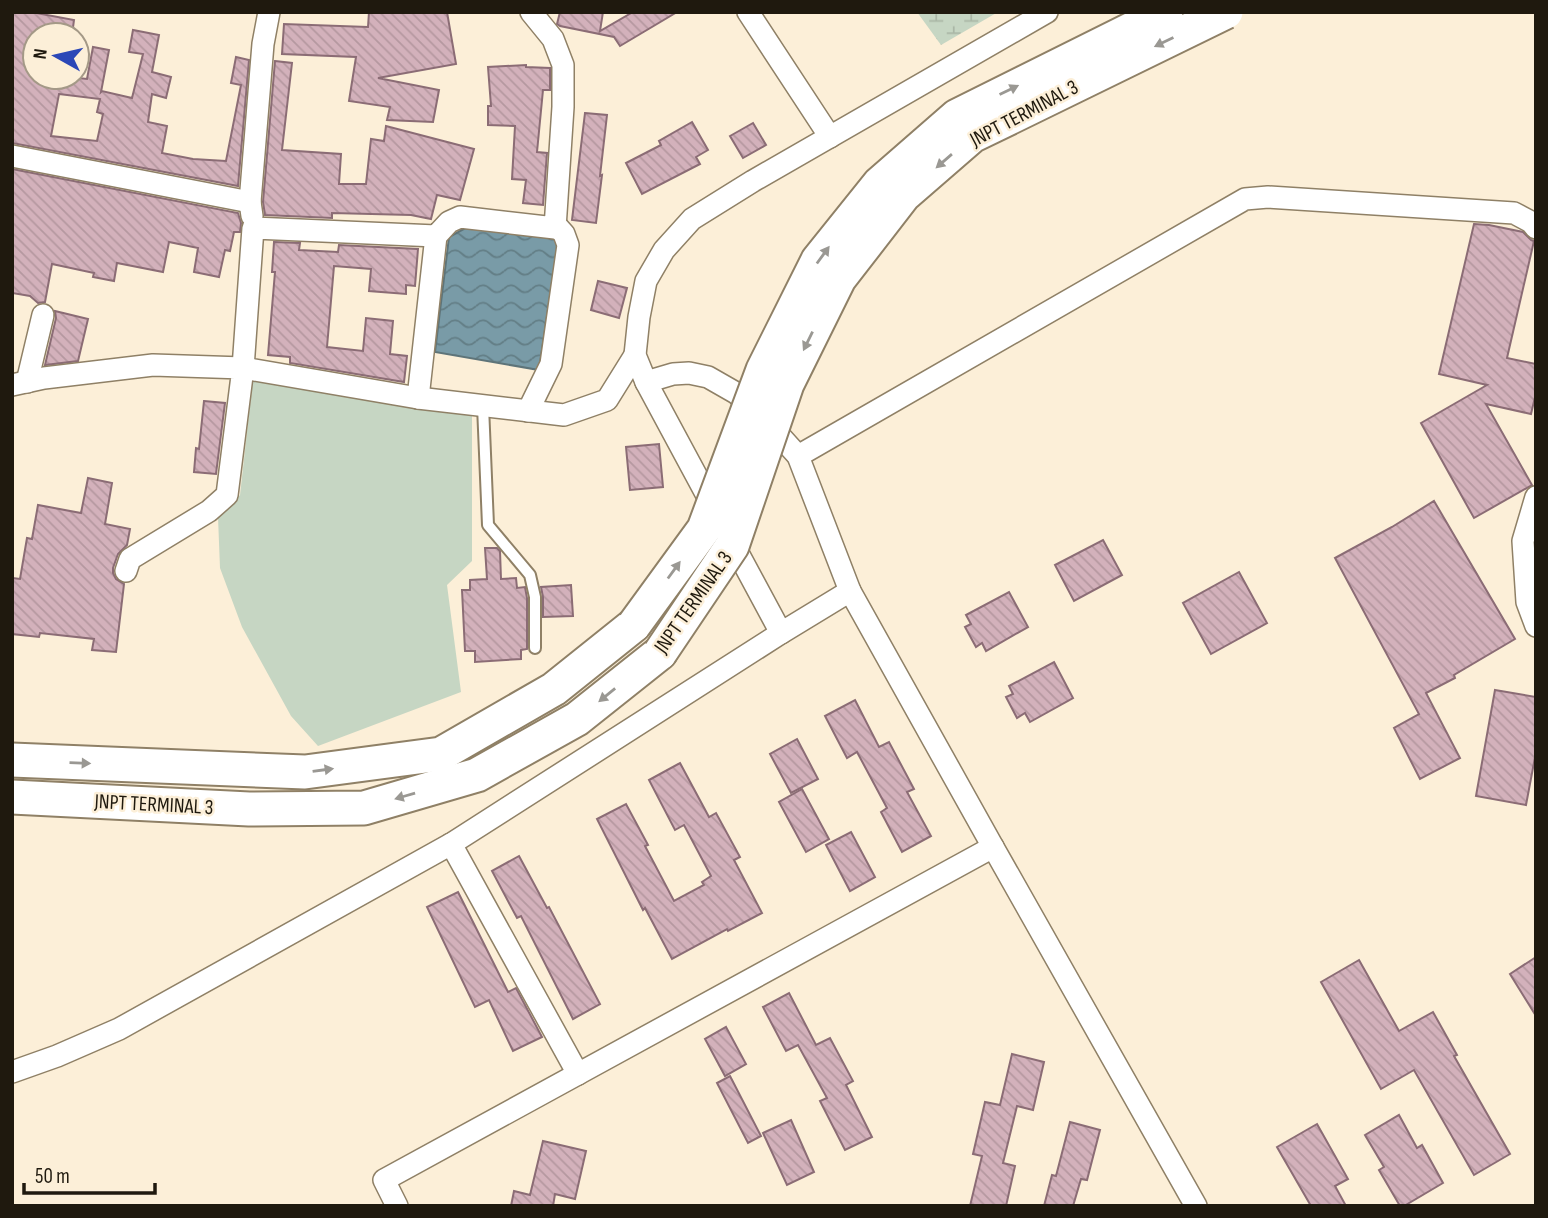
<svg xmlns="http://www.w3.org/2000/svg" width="1548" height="1218" viewBox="0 0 1548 1218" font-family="'Sofia Sans Condensed',sans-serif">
<defs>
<pattern id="wetland-marsh" width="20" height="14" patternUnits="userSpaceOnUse" patternTransform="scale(1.75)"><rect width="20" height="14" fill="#c6d6c3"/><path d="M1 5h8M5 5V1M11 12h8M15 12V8" fill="none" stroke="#aab7a6"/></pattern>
<pattern id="water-waves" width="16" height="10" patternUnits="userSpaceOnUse" patternTransform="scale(1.75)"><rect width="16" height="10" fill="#799ba7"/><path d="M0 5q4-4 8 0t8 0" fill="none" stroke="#637e86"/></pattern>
<pattern id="building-back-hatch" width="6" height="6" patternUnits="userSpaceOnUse" patternTransform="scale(1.75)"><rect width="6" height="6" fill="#d3b1bb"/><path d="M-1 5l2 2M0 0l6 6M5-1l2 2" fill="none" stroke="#b598a0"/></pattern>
</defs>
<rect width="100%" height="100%" fill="#fcefd8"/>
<!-- wetland -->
<path fill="url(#wetland-marsh)" d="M 917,12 L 998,12 L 941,45 Z"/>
<!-- pitch -->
<path fill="#c6d6c3" d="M 253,378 L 472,415 L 472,561 L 447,585 L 461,692 L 318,746 L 291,716 L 242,627 L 220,568 L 218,517 L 240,495 Z"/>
<!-- water -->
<path fill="url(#water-waves)" stroke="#5e7479" stroke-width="2" d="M 471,225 L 559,236 L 539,370 L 435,352 L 449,237 Z"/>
<!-- building -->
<g fill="url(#building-back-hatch)" stroke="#8b6c75" stroke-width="2" fill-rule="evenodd">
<path d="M 12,12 L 31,12 L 74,20 L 72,35 L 35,35 L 35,77 L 69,77 L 87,79 L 93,47 L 109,50 L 101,92 L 102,91 L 132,98 L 143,54 L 129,52 L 133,30 L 159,35 L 152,72 L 171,77 L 166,98 L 152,94 L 148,122 L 167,126 L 162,153 L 193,159 L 226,161 L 241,85 L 231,83 L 236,57 L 249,60 L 238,186 L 12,143 ZM 59,94 L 100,99 L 97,112 L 103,114 L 97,141 L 51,136 Z"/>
<path d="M 369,12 L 447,12 L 456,64 L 378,78 L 439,90 L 433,122 L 387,120 L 390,107 L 349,101 L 356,57 L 282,54 L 284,24 L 368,27 Z"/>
<path d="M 560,12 L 603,12 L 600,31 L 633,12 L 677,12 L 620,46 L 614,37 L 560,26 L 557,24 Z"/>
<path d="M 275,61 L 292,63 L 282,150 L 341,154 L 339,184 L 366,184 L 371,139 L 384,141 L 386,126 L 474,149 L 460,200 L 437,195 L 431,219 L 411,215 L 332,213 L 332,218 L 265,215 L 263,202 Z"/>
<path d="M 526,65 L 526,67 L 550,68 L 550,90 L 543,90 L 537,152 L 547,153 L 543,205 L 523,203 L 526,180 L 512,179 L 515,126 L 488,125 L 488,106 L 491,106 L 488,67 Z"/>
<path d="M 585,113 L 607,115 L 600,176 L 602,175 L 596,223 L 572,220 Z"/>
<path d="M 692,122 L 708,150 L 696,157 L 700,164 L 642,194 L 626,163 L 661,145 L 659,141 Z"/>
<path d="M 753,123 L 766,145 L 743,158 L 730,136 Z"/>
<path d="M 12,169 L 238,213 L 241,223 L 240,232 L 234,232 L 230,251 L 225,250 L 219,277 L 194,272 L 198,248 L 169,242 L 163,272 L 117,263 L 114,281 L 93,277 L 94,273 L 52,264 L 45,302 L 38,303 L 30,296 L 12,293 Z"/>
<path d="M 1474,224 L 1489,225 L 1523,232 L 1531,240 L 1534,241 L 1507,358 L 1536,364 L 1536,393 L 1531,414 L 1486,404 L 1532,485 L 1474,518 L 1421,423 L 1487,385 L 1439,374 Z"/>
<path d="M 274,242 L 300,243 L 299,250 L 338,252 L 339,245 L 418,249 L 415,286 L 406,285 L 406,294 L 369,291 L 371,269 L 334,266 L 327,347 L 363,351 L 366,318 L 393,321 L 390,354 L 407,356 L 404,382 L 290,363 L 290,357 L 268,355 L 275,272 L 272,272 Z"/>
<path d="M 598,281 L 627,288 L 619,318 L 591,310 Z"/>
<path d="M 55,311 L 88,319 L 78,361 L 45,365 L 56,318 Z"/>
<path d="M 204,401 L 225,403 L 216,474 L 194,472 L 196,448 L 199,449 Z"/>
<path d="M 659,444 L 663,487 L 630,490 L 626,447 Z"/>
<path d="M 88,478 L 112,483 L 105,524 L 130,529 L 127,545 L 118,554 L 113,568 L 113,573 L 116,579 L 124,584 L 116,652 L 92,650 L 94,639 L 40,633 L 39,637 L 12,634 L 12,578 L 20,579 L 27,538 L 32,539 L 38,505 L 81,513 Z"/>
<path d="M 1434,501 L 1515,639 L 1454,675 L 1455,678 L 1426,693 L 1460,758 L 1420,779 L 1394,728 L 1419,714 L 1335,558 L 1392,527 Z"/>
<path d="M 1103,540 L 1122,575 L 1074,601 L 1055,565 Z"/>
<path d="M 485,548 L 497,548 L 500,551 L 501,579 L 516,578 L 517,588 L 525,587 L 527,598 L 527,649 L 521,650 L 521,659 L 475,662 L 475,651 L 465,651 L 462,590 L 470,590 L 470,580 L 487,579 Z"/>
<path d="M 1239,572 L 1267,623 L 1211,654 L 1183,603 Z"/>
<path d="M 571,585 L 573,616 L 543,617 L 543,597 L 541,587 Z"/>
<path d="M 1009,592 L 1028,627 L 986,651 L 982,643 L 976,647 L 965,627 L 971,624 L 966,615 Z"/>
<path d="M 1054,662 L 1073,698 L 1030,722 L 1025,713 L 1017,718 L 1006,697 L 1013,694 L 1009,686 Z"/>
<path d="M 1495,690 L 1536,697 L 1536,752 L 1526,805 L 1476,796 Z"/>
<path d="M 855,700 L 879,747 L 889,742 L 914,789 L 907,792 L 931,836 L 902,852 L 881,812 L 887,808 L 857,752 L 847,758 L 825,716 Z"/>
<path d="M 797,739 L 818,779 L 791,793 L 770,754 Z"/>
<path d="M 680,763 L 709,817 L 716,813 L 740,857 L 734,860 L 762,913 L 728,931 L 727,929 L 672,959 L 645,908 L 643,910 L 597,819 L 626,804 L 648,845 L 645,846 L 674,901 L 704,885 L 702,882 L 711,876 L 684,825 L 675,830 L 649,780 Z"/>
<path d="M 802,789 L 829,839 L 806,852 L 779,802 Z"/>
<path d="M 851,832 L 875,877 L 850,891 L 826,845 Z"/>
<path d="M 519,856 L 547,908 L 549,907 L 600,1004 L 573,1019 L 521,916 L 517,918 L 492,871 Z"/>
<path d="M 458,892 L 508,992 L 516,988 L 542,1037 L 513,1051 L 489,1000 L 475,1007 L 427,907 Z"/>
<path d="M 1536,957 L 1536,1016 L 1510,974 Z"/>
<path d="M 1359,960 L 1399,1031 L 1433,1012 L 1457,1055 L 1454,1056 L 1510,1154 L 1474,1175 L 1414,1070 L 1381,1089 L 1321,982 Z"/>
<path d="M 789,993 L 816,1045 L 830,1038 L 853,1081 L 846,1085 L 872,1137 L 845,1150 L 820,1101 L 827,1098 L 798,1045 L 786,1051 L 763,1007 Z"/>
<path d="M 726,1027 L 746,1064 L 725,1076 L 705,1039 Z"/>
<path d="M 1012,1054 L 1044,1062 L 1033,1110 L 1017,1106 L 1003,1163 L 1015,1166 L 1006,1206 L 970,1206 L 982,1156 L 973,1154 L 985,1102 L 1000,1105 Z"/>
<path d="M 730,1076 L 761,1136 L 748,1143 L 717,1083 Z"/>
<path d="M 1399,1115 L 1417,1148 L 1422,1145 L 1443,1183 L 1404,1206 L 1400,1206 L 1379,1170 L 1384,1167 L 1365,1135 Z"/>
<path d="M 791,1120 L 814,1172 L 787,1185 L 763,1133 Z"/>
<path d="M 1070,1122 L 1100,1130 L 1087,1180 L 1081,1179 L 1073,1206 L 1044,1206 L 1052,1175 L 1056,1176 Z"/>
<path d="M 1317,1124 L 1348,1179 L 1335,1186 L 1346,1206 L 1311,1206 L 1277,1147 Z"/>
<path d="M 543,1141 L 586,1151 L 575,1199 L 555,1194 L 553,1206 L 511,1206 L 514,1191 L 530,1195 Z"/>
</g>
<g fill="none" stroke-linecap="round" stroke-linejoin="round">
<defs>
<path id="lane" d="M 483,406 L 488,525 L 530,575 L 535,597 L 535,648"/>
<g id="street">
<path d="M 531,12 L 553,39 L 563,65 L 563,107 L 555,228 L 460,217 L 449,222 L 436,236 L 253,228 L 243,368 L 418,398 L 564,415 L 607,400 L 635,355"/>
<path d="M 748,12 L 830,137"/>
<path d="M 12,156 L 250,202"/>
<path d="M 252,216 L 250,202 L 263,44 L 269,12"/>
<path d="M 27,382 L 43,315"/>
<path d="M 646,382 L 673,374 L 689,373 L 708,377 L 736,393 L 762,416 L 798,456 L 850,591"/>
<path d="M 12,385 L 44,378 L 153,365 L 243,368 L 227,495 L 209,511 L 130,559 L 126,571"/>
<path d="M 418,398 L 436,236"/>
<path d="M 528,411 L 551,364 L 568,245 L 564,234 L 555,224"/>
<path d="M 798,456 L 1245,199 L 1268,197 L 1514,213 L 1531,222 L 1536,228"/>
<path d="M 1536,497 L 1523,541 L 1527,602 L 1536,626"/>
<path d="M 781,633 L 850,591 L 993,847 L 1196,1206"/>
<path d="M 451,844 L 578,1074"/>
<path d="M 12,1072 L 57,1056 L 119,1029 L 451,844 L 781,633 L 646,382 L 635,355 L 639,317 L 646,281 L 664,250 L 692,219 L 753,181 L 1047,12"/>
<path d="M 397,1206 L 384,1180 L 993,847"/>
</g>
<g id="primary">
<path d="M 12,760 L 305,772 L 441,754 L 554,689 L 634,625"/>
<path d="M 12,797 L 249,809 L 364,808 L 477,775 L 577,719 L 660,653"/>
</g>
</defs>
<!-- lane casing -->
<use href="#lane" stroke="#8f8066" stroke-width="14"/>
<!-- street casing -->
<use href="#street" stroke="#8f8066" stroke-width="24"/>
<!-- primary casing -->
<use href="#primary" stroke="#8f8066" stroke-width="37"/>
<!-- lane -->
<use href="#lane" stroke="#fff" stroke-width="10"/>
<!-- street -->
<use href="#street" stroke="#fff" stroke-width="21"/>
<!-- primary -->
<use href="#primary" stroke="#fff" stroke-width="33"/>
<defs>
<g id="primary-bridge">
<path d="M 634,625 L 704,529 L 763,370 L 818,260 L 879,184 L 957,116 L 1166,12"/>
<path d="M 660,653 L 732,546 L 787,384 L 839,279 L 904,195 L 972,136 L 1226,12"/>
</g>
</defs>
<!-- primary-bridge casing -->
<use href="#primary-bridge" stroke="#8f8066" stroke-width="37" stroke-linecap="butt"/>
<!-- primary-bridge -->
<use href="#primary-bridge" stroke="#fff" stroke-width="33"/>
</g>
<!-- one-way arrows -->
<defs><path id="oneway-solid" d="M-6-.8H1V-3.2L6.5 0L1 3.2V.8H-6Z" transform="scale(1.75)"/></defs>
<g fill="#9a9893">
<use href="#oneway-solid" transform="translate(1164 42) rotate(154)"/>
<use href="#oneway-solid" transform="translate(1009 90) rotate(-26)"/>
<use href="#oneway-solid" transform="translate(944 161) rotate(139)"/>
<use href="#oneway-solid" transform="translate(823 255) rotate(-54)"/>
<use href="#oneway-solid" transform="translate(808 341) rotate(116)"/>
<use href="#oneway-solid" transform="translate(674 570) rotate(-54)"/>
<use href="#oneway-solid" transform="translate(607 695) rotate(141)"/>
<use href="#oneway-solid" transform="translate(80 763) rotate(2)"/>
<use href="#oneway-solid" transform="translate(323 770) rotate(-8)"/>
<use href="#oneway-solid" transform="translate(405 796) rotate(164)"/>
</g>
<g text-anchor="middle" stroke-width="5" stroke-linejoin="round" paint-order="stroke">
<!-- street labels -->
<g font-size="21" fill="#1f190e" stroke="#fcefd8">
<text transform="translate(1024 113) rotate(-28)" y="7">JNPT TERMINAL 3</text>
<text transform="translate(693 602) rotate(-55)" y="7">JNPT TERMINAL 3</text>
<text transform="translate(154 804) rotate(3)" y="7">JNPT TERMINAL 3</text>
</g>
</g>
<!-- border -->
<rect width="1548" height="1218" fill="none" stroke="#1f190e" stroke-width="28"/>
<!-- north arrow -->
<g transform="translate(56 56) rotate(278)"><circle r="33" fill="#fcefd8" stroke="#a49987" stroke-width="2"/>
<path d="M0-5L12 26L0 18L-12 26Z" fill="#2b47b7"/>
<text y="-10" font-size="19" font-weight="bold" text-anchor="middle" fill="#1f190e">N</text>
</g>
<!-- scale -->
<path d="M24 1183v10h131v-10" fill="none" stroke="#1f190e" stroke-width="3.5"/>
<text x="35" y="1183" font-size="21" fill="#1f190e" stroke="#fcefd8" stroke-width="5" paint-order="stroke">50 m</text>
</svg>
